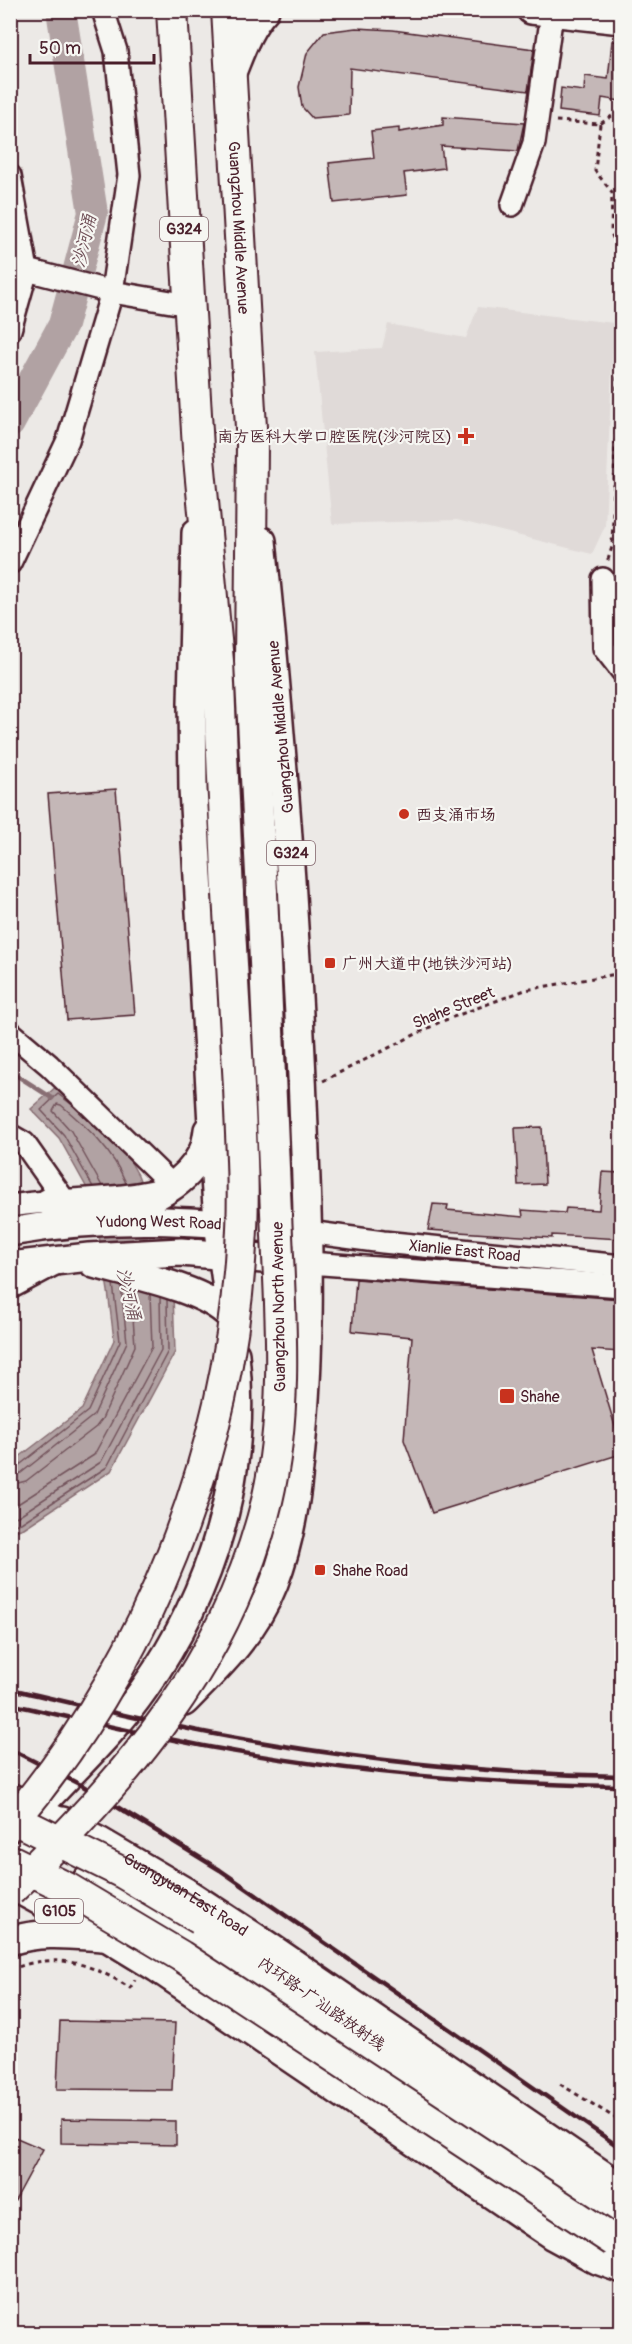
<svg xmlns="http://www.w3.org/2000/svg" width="632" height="2344" viewBox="0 0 632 2344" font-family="Pangolin,'LXGW WenKai TC',sans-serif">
<rect width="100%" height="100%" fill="#ece9e6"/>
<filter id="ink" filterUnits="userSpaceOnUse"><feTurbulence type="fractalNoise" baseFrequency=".0167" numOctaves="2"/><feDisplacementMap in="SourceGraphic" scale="12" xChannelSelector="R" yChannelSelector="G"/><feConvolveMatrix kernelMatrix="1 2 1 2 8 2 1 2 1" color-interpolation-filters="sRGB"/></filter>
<g filter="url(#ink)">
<!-- built -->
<path fill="#e0dad8" d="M 478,307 L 614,323 L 605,526 L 592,554 L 457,520 L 332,524 L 315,352 L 382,348 L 388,324 L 466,338 Z"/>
<!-- water -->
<path fill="#b1a2a3" stroke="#886e73" stroke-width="1.5" d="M 58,1085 L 121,1145 L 138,1175 L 163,1241 L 173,1294 L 175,1352 L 111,1471 L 24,1528 L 11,1532 L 10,1464 L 82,1409 L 114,1340 L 108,1291 L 93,1199 L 59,1138 L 31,1109 Z"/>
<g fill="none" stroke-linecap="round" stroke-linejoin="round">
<!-- shore -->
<g stroke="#73535b" stroke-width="1.5">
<path d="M 75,1107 L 58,1094 L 41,1110 L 64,1135 L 93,1187"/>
<path d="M 102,1186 L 71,1131 L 53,1111 L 57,1104 L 61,1105 C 88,1128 112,1150 126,1183"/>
<path d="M 10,1468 L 17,1467 L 88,1411 L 120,1341 L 113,1284"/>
<path d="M 10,1476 L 21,1473 L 94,1415 L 127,1342 L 121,1286"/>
<path d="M 10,1485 L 26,1481 L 96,1427 L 102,1419 L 135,1346 L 131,1289"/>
<path d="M 10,1509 L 94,1455 L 152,1347 L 150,1294"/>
<path d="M 10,1518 L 18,1516 L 101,1462 L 161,1350 L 160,1297"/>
<path d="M 10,1526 L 21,1523 L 107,1467 L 168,1351 L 167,1300"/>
</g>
<!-- stream -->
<path stroke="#886e73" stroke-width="5" d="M 10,1071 L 52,1098"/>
<!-- river -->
<path stroke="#b1a2a3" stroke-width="30" d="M 10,423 L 63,325 L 93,213 L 61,10"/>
</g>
<!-- building -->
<g fill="#c4b7b7" stroke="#4a1f2b" stroke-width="1.5">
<path d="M 356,28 L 393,30 L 534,49 L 528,91 L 350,68 L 349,115 L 312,118 L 302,107 L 299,87 L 307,53 L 324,32 Z"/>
<path d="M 612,41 L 621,42 L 621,101 L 602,98 L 600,116 L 559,111 L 561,88 L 584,91 L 585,76 L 608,79 Z"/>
<path d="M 443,117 L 524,123 L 518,151 L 441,146 L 444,168 L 404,173 L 407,195 L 334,203 L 329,163 L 374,158 L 371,131 L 399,128 L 399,132 L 443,125 Z"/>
<path d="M 116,789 L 135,1015 L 67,1020 L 48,794 Z"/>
<path d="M 542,1127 L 545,1184 L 518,1185 L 515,1128 Z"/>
<path d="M 602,1172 L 621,1173 L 621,1239 L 552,1235 L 552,1238 L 428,1230 L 433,1204 L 448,1205 L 447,1210 L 523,1217 L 522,1210 L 565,1213 L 566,1208 L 599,1210 Z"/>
<path d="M 356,1279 L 621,1299 L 621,1352 L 592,1350 L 621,1446 L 621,1454 L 432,1513 L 404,1440 L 412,1337 L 352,1331 Z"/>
<path d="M 60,2021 L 175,2023 L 172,2090 L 57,2089 Z"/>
<path d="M 61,2119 L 176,2121 L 176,2145 L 61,2143 Z"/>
<path d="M 10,2135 L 43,2149 L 10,2210 Z"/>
</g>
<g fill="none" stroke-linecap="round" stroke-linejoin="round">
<defs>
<g id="minor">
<path d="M 10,176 L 27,270 L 10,330"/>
<path d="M 512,205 L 534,143 L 552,13"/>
<path d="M 27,270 L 112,292 L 189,305"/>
<path d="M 10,563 L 68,440 L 112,292 L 129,175 L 116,51 L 103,10"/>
<path d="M 603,579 L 604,648 L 622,671"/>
<path d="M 10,1032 L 49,1065 L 173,1186 C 120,1202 65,1197 10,1206"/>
<path d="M 10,1135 L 24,1143 L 64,1200"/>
<path id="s1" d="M 308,1232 L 383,1242 L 622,1266"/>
<path d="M 309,1263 L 622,1286"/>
<path d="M 10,1288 L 55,1264"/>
</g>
<g id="major">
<path d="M 531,10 L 622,20"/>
<path d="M 231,75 C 240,53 248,28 265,10"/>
<path d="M 196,533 L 192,703 L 193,789 L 215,1177 L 218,1222 L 229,1304"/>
<path d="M 49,1202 L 73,1205 L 105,1221"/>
<path d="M 116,1215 C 148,1201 186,1186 202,1153 C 206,1146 207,1137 208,1130"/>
<path id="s2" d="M 10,1232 C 111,1214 198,1220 298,1231"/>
<path d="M 94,1264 C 131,1274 207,1289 231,1317"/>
<path d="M 10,1266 L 89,1257 L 181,1252 L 299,1262"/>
<path d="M 184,1702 C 220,1666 255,1632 274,1583 C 291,1540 297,1494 301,1448 C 311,1350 309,1252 305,1153 C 298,949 283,745 262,541"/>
<path id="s3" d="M 10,1797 L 99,1841 L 186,1892 L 267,1945 L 622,2188"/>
<path d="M 41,1805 C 76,1767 115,1731 144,1689 C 213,1591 248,1474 235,1354"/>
<path d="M 10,1866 L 62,1821"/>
<path d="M 85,1882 L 135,1910 L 191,1945"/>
<path d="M 10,1885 L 108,1938 L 157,1968 L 553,2236 L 597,2260 L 622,2269"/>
<path d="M 179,1925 L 414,2085 L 564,2192"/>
<path d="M 10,1941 C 41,1931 70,1935 101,1937"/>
</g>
<g id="highway">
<path d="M 172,10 L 198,448 L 218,661 L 228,894"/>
<path id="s4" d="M 227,10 L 252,445 L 250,662 L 262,893"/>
<path d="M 200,1919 L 622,2210"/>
</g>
</defs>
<!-- minor casing -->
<use href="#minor" stroke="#4a1f2b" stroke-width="26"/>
<!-- major casing -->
<use href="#major" stroke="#4a1f2b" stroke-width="32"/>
<!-- highway casing -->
<use href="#highway" stroke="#4a1f2b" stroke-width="34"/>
<!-- path -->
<g stroke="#4a1f2b" stroke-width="3" stroke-dasharray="4.5 4.5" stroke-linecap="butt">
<path d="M 556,121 L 600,124 L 622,109"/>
<path d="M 600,124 L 595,171 L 612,192 L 611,233 L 621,256 L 612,547 L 607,563"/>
<path d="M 323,1081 L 440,1022 L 525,990 L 622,973"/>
<path d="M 10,1970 C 55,1951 91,1963 130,1988 L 135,1980"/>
<path d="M 560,2084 L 620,2121 L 622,2116"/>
</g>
<!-- minor -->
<use href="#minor" stroke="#f6f6f2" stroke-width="21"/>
<!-- major -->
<use href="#major" stroke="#f6f6f2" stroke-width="27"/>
<!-- highway -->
<use href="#highway" stroke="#f6f6f2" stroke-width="30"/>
<!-- rail -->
<g stroke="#4a1f2b" stroke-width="4.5">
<path d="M 10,1689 C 87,1706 164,1726 242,1739 C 366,1761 495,1774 622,1776"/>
<path d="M 10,1704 C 86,1721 161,1739 237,1752 C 364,1774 493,1784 622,1786"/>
<path d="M 10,1749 L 83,1786 L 220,1870 L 622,2149"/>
</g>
<defs>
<g id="highway-bridge">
<path d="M 10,1817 L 123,1873 L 200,1919"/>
<path d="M 10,1825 C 147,1664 229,1456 241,1246 C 245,1193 241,1140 239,1087 C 235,1023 232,958 228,894"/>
<path d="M 10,1860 L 67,1888 L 181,1956 L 614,2241"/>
<path d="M 10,1891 C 127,1779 228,1662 267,1501 C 289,1407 280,1309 276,1213 C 271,1106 267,999 262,893"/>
</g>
</defs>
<!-- highway-bridge casing -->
<use href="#highway-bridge" stroke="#4a1f2b" stroke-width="34" stroke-linecap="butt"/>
<!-- highway-bridge -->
<use href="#highway-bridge" stroke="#f6f6f2" stroke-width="30"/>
</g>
</g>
<!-- markers -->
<g fill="#c8321e" stroke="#f6f6f2" stroke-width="2">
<path d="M463 427h6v6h6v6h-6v6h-6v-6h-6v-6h6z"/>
<circle cx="404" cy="814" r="6"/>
<rect x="324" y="957" width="12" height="12" rx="3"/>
<rect x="499" y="1388" width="16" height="16" rx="3"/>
<rect x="314" y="1564" width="12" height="12" rx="3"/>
</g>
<g text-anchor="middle" stroke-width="4.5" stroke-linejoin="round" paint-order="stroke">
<!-- shield labels -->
<g fill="#f6f6f2" stroke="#7e6067" stroke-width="1.5">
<rect x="160" y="217" width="48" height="24" rx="4.5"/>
<rect x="267" y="841" width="48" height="24" rx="4.5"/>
<rect x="35" y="1899" width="48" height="24" rx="4.5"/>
</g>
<g font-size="15" font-weight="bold" fill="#4a1f2b">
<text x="184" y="234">G324</text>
<text x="291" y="858">G324</text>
<text x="59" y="1916">G105</text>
</g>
<!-- street labels -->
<g font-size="16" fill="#4a1f2b" stroke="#f6f6f2">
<text dy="6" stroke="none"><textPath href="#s4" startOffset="218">Guangzhou Middle Avenue</textPath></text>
<text transform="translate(280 727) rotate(-95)" y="6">Guangzhou Middle Avenue</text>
<text transform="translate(453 1007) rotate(-22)" y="6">Shahe Street</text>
<text dy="6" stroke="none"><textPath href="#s2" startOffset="150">Yudong West Road</textPath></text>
<text dy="6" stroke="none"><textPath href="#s1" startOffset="158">Xianlie East Road</textPath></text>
<text transform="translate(278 1307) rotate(-91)" y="6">Guangzhou North Avenue</text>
<text dy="6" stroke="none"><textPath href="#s3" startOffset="201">Guangyuan East Road</textPath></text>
<text transform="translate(322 2003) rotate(35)" y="6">内环路-广汕路放射线</text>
</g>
<!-- poi labels -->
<g font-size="16" fill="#4a1f2b" stroke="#f6f6f2" text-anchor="start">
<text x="452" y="442" text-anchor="end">南方医科大学口腔医院(沙河院区)</text>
<text x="416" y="820">西支涌市场</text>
<text x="342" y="969">广州大道中(地铁沙河站)</text>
<text x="520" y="1402">Shahe</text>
<text x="332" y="1576">Shahe Road</text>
</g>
<!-- water labels -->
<g font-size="18" font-style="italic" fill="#6e4d55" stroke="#f6f6f2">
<text transform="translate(84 241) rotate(-77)" y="6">沙河涌</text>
<text transform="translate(129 1294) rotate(77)" y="6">沙河涌</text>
</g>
</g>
<!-- margin -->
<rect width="632" height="2344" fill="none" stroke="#f6f6f2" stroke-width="36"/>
<rect x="18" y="18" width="596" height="2308" fill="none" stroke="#4a1f2b" stroke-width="2" filter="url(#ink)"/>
<!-- scale -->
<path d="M30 54v9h124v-9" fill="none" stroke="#4a1f2b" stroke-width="3"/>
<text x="39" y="54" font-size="18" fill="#4a1f2b" stroke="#f6f6f2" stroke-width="4.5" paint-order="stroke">50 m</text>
</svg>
